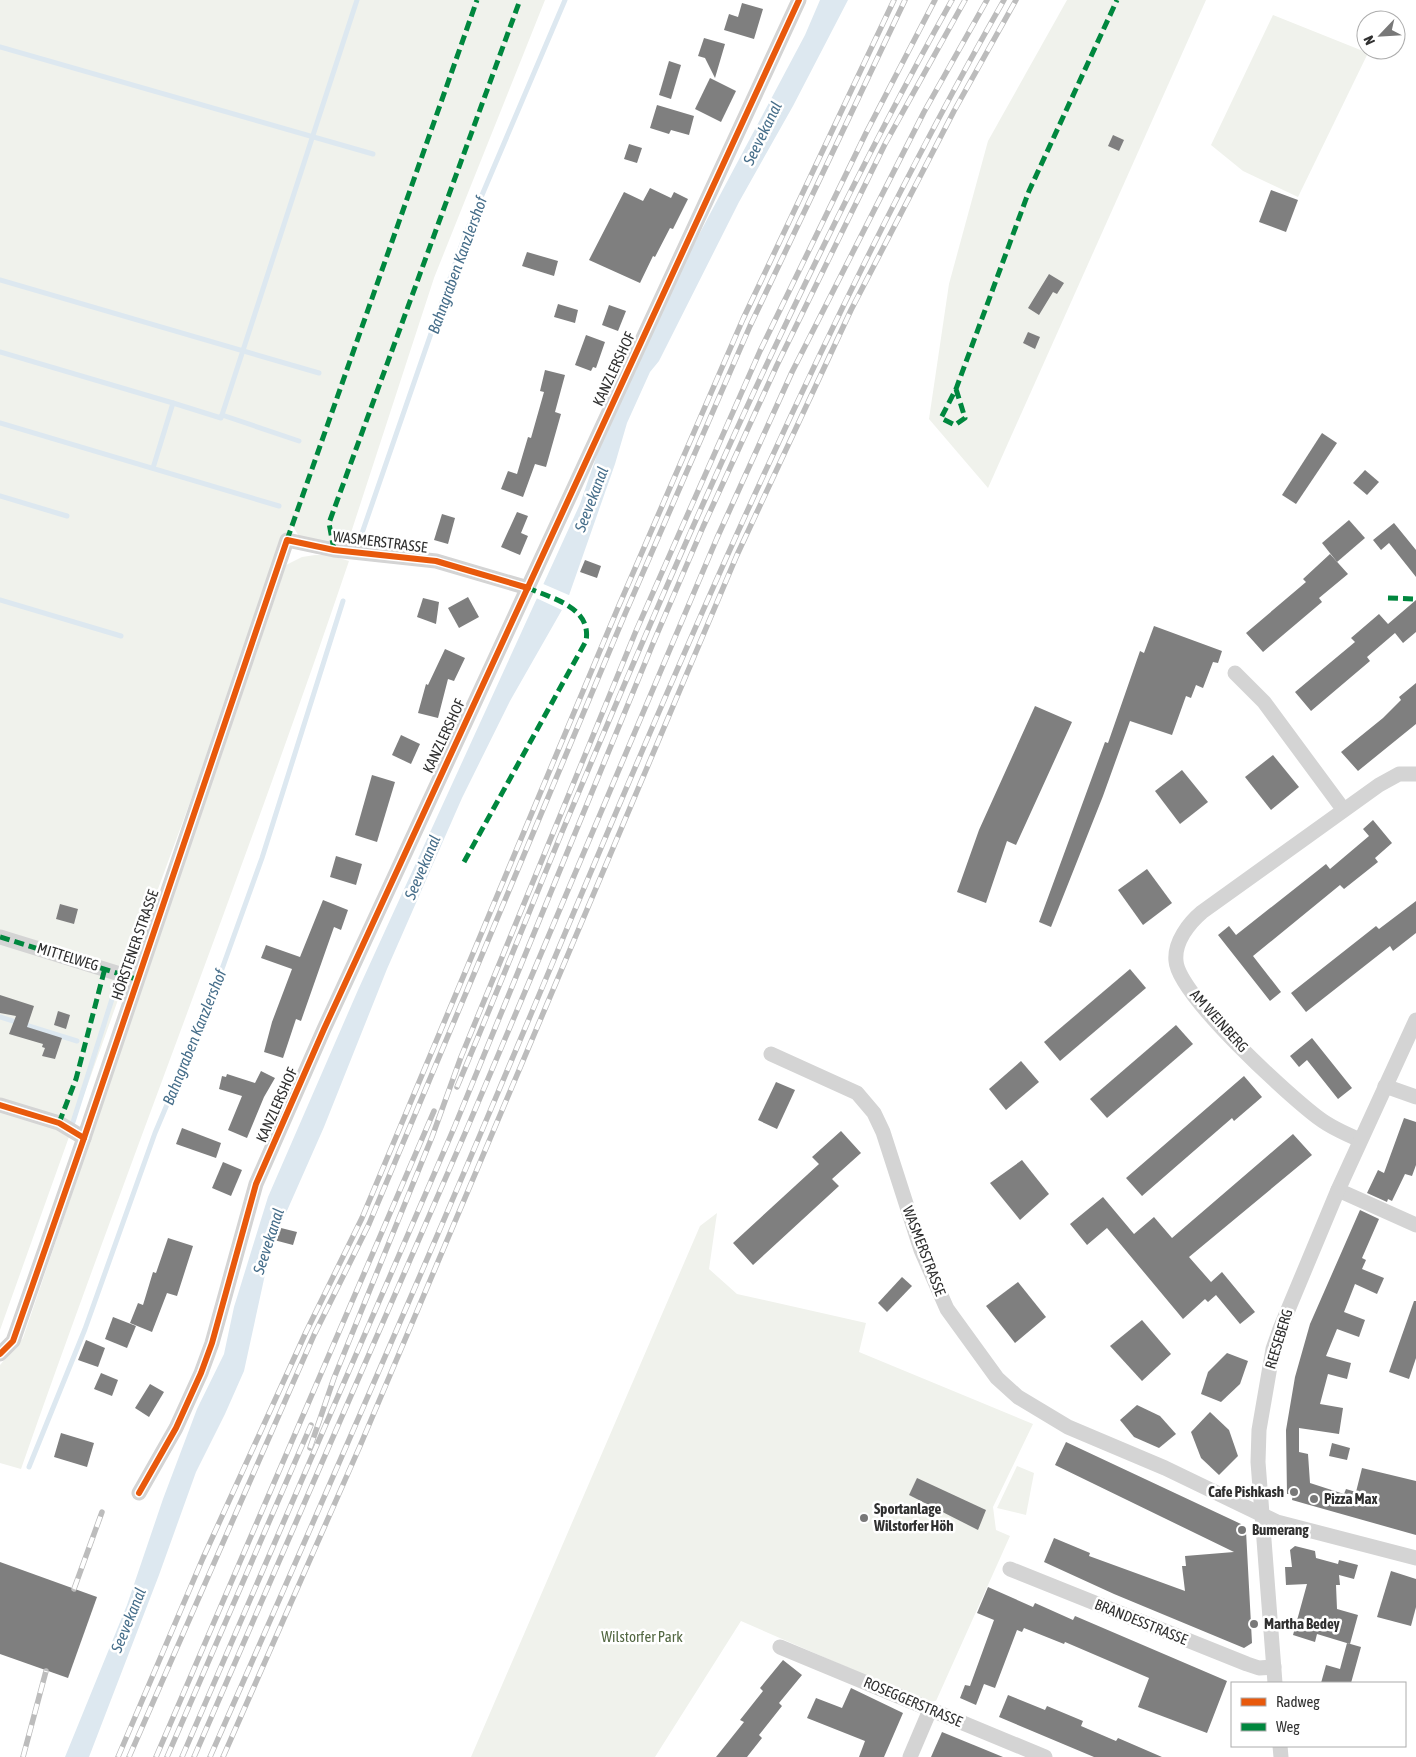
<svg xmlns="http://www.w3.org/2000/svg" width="1416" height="1757" viewBox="0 0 1416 1757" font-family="'Asap Condensed',sans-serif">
<rect width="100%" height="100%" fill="#fff"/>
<!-- green -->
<g fill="#f0f2ec">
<path d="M 0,0 L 545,0 L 434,278 L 347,545 L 300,538 L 292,525 L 144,927 L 0,1330 Z"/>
<path d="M 1067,0 L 1206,0 L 988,488 L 929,419 L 949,284 L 988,141 Z"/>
<path d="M 1273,15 L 1368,53 L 1298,197 L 1243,171 L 1211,145 Z"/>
<path d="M 315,555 L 328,555 L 349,561 C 246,866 127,1166 21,1469 L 0,1463 L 0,1365 L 23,1338 L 286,565 L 302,557 Z"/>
<path d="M 717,1213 L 709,1269 L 737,1294 L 866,1323 L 859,1352 L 1033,1424 L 993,1507 L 996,1530 L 1010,1536 L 936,1701 L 927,1702 L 741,1621 L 655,1757 L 471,1757 L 700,1226 Z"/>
<path d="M 1017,1466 L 1034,1473 L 1026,1515 L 997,1508 Z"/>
</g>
<!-- water -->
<path fill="#dde8f0" d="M 820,0 L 848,0 L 793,106 L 739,202 L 659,361 L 650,372 L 627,423 L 615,464 L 567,601 L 510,701 L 462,798 L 387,969 L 324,1127 L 271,1247 L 244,1371 L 225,1414 L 196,1472 L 159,1575 L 89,1757 L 65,1757 L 127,1605 L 163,1499 L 197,1409 L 224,1354 L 234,1307 L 268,1197 L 358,990 L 580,504 L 600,446 L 652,323 L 805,35 Z"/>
<!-- pier -->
<path fill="#fff" d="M 541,583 L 571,596 L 564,611 L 534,597 Z"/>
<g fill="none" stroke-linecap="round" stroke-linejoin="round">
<!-- stream -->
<g stroke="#dde8f0" stroke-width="5">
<path d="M 0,47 L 373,154"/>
<path d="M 0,280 L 319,373"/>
<path d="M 0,352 L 173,403"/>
<path d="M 222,415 L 299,441"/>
<path d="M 0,423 L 279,506"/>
<path d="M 153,468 L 173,403 L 221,418 L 357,0"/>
<path d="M 0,496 L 67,516"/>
<path d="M 361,536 L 465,235 L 565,0"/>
<path d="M 0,600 L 121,636"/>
<path d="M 0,1017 L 77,1041"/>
<path d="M 67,1127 L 73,1122 L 119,977"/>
<path d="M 29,1467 L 85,1329 L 155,1133 L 209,1005 L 262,858 L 343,601"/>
</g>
</g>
<!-- building -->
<g fill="#7f7f7f">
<path d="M 742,3 L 763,9 L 754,39 L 724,30 L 729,14 L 738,17 Z"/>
<path d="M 704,38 L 725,44 L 715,78 L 705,58 L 698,56 Z"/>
<path d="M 669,61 L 681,65 L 671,99 L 659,95 Z"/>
<path d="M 710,78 L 736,91 L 721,122 L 695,109 Z"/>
<path d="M 657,105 L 694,116 L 689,135 L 671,130 L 669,134 L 650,128 Z"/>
<path d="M 1113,135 L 1124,140 L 1119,151 L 1108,146 Z"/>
<path d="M 629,144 L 642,148 L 637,163 L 624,159 Z"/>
<path d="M 650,188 L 671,198 L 674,192 L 688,199 L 673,229 L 670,228 L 655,257 L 653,256 L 640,283 L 589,260 L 624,192 L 643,201 Z"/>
<path d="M 1271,190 L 1298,200 L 1286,232 L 1259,222 Z"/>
<path d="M 527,252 L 558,261 L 554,276 L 522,266 Z"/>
<path d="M 1049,274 L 1064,283 L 1057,294 L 1053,292 L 1039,315 L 1028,308 Z"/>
<path d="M 558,304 L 578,310 L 575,323 L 554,317 Z"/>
<path d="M 609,305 L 626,311 L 618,331 L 602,325 Z"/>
<path d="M 1028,332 L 1040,337 L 1035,349 L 1023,343 Z"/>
<path d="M 586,335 L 605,342 L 596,368 L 593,367 L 591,371 L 575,365 Z"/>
<path d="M 545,370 L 565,375 L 555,412 L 561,414 L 546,467 L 535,464 L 523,497 L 501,489 L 508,471 L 517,474 L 528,437 L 531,438 L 544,392 L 540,391 Z"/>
<path d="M 1322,433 L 1337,443 L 1296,504 L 1282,495 Z"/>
<path d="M 1365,470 L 1379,482 L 1367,495 L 1353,483 Z"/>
<path d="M 517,512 L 528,516 L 521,533 L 528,536 L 520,555 L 501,547 Z"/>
<path d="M 442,514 L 455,518 L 448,544 L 434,540 Z"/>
<path d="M 1349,520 L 1365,538 L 1337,562 L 1322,543 Z"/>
<path d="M 1394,523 L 1416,550 L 1416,577 L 1389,543 L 1381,550 L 1373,540 Z"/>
<path d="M 1330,554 L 1348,574 L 1319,598 L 1322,602 L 1263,652 L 1246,633 L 1306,582 L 1303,579 Z"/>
<path d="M 585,560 L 601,566 L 597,578 L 580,572 Z"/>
<path d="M 468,597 L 479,617 L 459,628 L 448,608 Z"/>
<path d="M 423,598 L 439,602 L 436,624 L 417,617 Z"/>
<path d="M 1416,600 L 1416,632 L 1403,643 L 1395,633 L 1367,657 L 1370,661 L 1311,711 L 1295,692 L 1355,642 L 1351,638 L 1379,614 L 1388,624 Z"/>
<path d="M 1154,626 L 1222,651 L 1218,663 L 1213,662 L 1203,688 L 1196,685 L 1191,698 L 1186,696 L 1172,735 L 1130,721 L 1103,796 L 1051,927 L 1039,922 L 1105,742 L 1108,743 L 1140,651 L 1144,653 Z"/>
<path d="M 445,649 L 465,658 L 454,681 L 448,679 L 438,718 L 418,713 L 426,684 L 428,685 Z"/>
<path d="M 1416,683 L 1416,724 L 1358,771 L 1341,752 L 1383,718 L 1401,700 L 1399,697 Z"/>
<path d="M 1035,706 L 1072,722 L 1016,845 L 1007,841 L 986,903 L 957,892 L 979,830 Z"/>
<path d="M 401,735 L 420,744 L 411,764 L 392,755 Z"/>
<path d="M 1273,755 L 1299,787 L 1271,810 L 1245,777 Z"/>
<path d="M 1182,770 L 1208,802 L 1180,824 L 1155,791 Z"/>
<path d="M 372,775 L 395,782 L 377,842 L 355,835 Z"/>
<path d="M 1373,820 L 1392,843 L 1375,858 L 1378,862 L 1344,889 L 1340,885 L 1253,956 L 1281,992 L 1270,1001 L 1218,935 L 1229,926 L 1236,935 L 1326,864 L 1330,869 L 1369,836 L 1363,829 Z"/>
<path d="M 336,856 L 362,864 L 356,885 L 330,877 Z"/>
<path d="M 1147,869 L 1172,903 L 1143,925 L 1118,890 Z"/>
<path d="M 323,900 L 348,910 L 341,930 L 334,927 L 301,1021 L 296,1019 L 283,1058 L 264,1052 L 272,1022 L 292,969 L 261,958 L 266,945 L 300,957 Z"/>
<path d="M 1416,901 L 1416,933 L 1393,951 L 1390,946 L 1306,1012 L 1291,993 L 1376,926 L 1379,929 Z"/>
<path d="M 60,904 L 78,909 L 74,924 L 56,919 Z"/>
<path d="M 1130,969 L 1146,988 L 1060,1061 L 1044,1042 Z"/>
<path d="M 0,995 L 34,1006 L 27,1027 L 62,1038 L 55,1059 L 42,1056 L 45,1048 L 42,1047 L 43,1044 L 9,1034 L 16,1016 L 0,1013 Z"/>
<path d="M 58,1011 L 70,1015 L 66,1029 L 54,1025 Z"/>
<path d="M 1176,1025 L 1193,1044 L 1107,1118 L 1090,1099 Z"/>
<path d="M 1312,1038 L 1352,1088 L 1338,1099 L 1307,1060 L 1299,1067 L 1290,1056 Z"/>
<path d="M 1021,1061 L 1039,1082 L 1006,1110 L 989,1089 Z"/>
<path d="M 261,1071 L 275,1078 L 264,1097 L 247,1138 L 228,1130 L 242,1096 L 219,1089 L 222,1076 L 226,1077 L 227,1074 L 255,1083 Z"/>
<path d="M 1244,1076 L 1262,1097 L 1234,1121 L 1232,1118 L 1142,1196 L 1126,1178 Z"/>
<path d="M 776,1082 L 795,1090 L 777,1129 L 758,1120 Z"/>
<path d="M 1404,1118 L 1416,1122 L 1416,1165 L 1412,1176 L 1405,1174 L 1392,1201 L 1388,1199 L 1387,1202 L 1367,1193 L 1378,1170 L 1384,1173 Z"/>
<path d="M 182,1128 L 221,1143 L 216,1158 L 176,1144 Z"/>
<path d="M 841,1131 L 861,1153 L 832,1179 L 839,1186 L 753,1265 L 733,1243 L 819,1164 L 812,1157 Z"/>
<path d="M 1293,1134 L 1312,1155 L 1189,1257 L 1211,1282 L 1222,1272 L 1255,1312 L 1240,1324 L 1216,1295 L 1208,1302 L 1205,1299 L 1183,1319 L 1107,1228 L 1087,1245 L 1070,1224 L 1103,1197 L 1134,1234 L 1154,1217 L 1172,1238 Z"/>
<path d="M 1022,1160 L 1049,1194 L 1020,1220 L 990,1183 Z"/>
<path d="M 223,1162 L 242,1170 L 231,1196 L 212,1188 Z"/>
<path d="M 1360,1210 L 1379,1219 L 1362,1258 L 1366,1260 L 1362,1269 L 1384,1278 L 1377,1294 L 1355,1284 L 1344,1312 L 1365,1320 L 1359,1337 L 1337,1329 L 1326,1356 L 1351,1363 L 1347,1379 L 1328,1374 L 1320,1404 L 1343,1408 L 1339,1434 L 1299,1428 L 1299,1452 L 1308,1454 L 1310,1483 L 1344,1494 L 1346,1489 L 1356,1492 L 1362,1468 L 1416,1481 L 1416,1535 L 1306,1504 L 1292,1500 L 1293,1494 L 1287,1494 L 1286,1430 L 1295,1377 L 1310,1324 Z"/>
<path d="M 277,1227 L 297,1232 L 293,1245 L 274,1240 Z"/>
<path d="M 168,1238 L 193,1246 L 177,1296 L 167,1293 L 152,1332 L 130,1323 L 138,1303 L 143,1305 L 153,1272 L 156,1273 Z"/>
<path d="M 902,1277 L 912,1286 L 887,1312 L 878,1303 Z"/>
<path d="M 1018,1282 L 1046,1317 L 1015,1343 L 986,1306 Z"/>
<path d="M 1414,1301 L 1416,1301 L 1416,1358 L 1409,1379 L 1389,1372 Z"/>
<path d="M 113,1317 L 136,1326 L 127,1348 L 105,1339 Z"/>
<path d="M 1142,1320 L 1171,1354 L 1142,1381 L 1110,1346 Z"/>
<path d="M 86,1340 L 105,1348 L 98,1367 L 78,1360 Z"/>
<path d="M 1227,1353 L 1248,1361 L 1240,1384 L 1221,1402 L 1201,1394 L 1208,1372 Z"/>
<path d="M 101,1373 L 118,1380 L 112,1396 L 94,1389 Z"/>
<path d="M 150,1384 L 164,1392 L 149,1417 L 135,1408 Z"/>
<path d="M 1137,1405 L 1160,1416 L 1176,1434 L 1159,1448 L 1134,1437 L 1120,1420 Z"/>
<path d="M 1210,1412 L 1229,1430 L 1238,1456 L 1219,1475 L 1201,1458 L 1191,1432 Z"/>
<path d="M 61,1433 L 94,1443 L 87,1467 L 54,1457 Z"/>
<path d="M 1066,1442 L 1241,1524 L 1246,1531 L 1252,1643 L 1244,1648 L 1114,1594 L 1044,1562 L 1054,1538 L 1090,1553 L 1089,1556 L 1185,1591 L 1182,1566 L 1186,1566 L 1185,1556 L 1234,1552 L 1055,1465 Z"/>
<path d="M 1332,1443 L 1350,1448 L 1347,1460 L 1329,1456 Z"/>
<path d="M 917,1478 L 986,1510 L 978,1530 L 909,1495 Z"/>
<path d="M 1295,1546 L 1315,1551 L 1316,1558 L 1338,1564 L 1339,1560 L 1358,1565 L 1354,1579 L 1339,1575 L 1340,1585 L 1336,1585 L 1337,1609 L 1358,1615 L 1350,1644 L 1317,1634 L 1315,1642 L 1293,1635 L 1307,1584 L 1286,1585 L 1285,1567 L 1292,1567 L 1290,1550 Z"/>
<path d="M 0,1562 L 97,1597 L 68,1678 L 0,1654 Z"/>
<path d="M 1391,1571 L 1416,1579 L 1416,1607 L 1411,1626 L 1377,1617 Z"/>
<path d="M 988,1587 L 1033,1607 L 1035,1603 L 1073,1620 L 1075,1616 L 1227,1681 L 1207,1733 L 1138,1707 L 1149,1678 L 1065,1642 L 1064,1644 L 1024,1628 L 1022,1632 L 1017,1630 L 995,1688 L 984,1684 L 976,1705 L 960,1698 L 965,1685 L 970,1686 L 994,1620 L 977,1613 Z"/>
<path d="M 1347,1643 L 1361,1647 L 1351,1683 L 1321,1683 L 1326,1665 L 1340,1669 Z"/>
<path d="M 783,1660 L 802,1675 L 779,1703 L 782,1706 L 759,1735 L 762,1738 L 747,1757 L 716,1757 L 744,1722 L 740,1720 L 763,1691 L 760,1688 Z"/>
<path d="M 851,1688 L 903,1713 L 884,1757 L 859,1757 L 865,1741 L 807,1718 L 816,1698 L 842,1708 Z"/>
<path d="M 1008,1695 L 1045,1710 L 1047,1706 L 1083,1721 L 1081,1726 L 1116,1741 L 1118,1738 L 1162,1757 L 1094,1757 L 999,1717 Z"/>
<path d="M 942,1732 L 1003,1757 L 931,1757 Z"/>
</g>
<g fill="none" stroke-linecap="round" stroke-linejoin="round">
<!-- street -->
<g stroke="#d4d4d4" stroke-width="15">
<path d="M 1235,673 L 1264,702 L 1343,809"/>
<path d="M 0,937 L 136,979"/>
<path d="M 771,1054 L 857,1093 L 874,1113 L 883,1132 L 921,1250 L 947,1309 L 997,1378 L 1018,1397 L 1068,1427 L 1165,1468 L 1277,1522 L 1416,1558"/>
<path d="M 1385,1086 L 1416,1097"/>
<path d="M 0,1105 L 59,1123 L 84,1138"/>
<path d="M 1360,1140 C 1346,1134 1332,1128 1320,1119 C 1290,1097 1178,995 1176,961 C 1174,942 1189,923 1202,912 L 1379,785 L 1399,774 L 1416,774"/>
<path d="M 1338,1190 L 1416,1225"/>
<path d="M 0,1354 L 13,1341 L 84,1138 L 287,540 L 334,550 L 436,561 L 528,588"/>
<path d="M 139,1493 L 176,1428 L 201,1373 L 212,1343 L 256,1184 L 324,1029 L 799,0"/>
<path d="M 1010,1569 L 1247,1664 L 1259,1668 L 1274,1667"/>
<path d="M 780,1647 L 1045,1757"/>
<path d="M 1275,1683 L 1258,1462 L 1259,1430 L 1273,1349 L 1280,1329 L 1338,1190 L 1416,1020"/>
<path d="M 1280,1746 L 1281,1757"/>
<path d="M 910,1757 L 930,1710"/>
</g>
<defs>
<g id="rail">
<path d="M 457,1087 C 493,1002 527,917 562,832 C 680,550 803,267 952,0"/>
<path d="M 310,1448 L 334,1378 L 432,1137 L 461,1057 L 636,631 L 760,351 L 866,133 L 935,0"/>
<path d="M 74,1589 L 102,1512"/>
<path d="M 23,1757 L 46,1671"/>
<path d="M 118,1757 L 203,1558 L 306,1332 L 362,1218 L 617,610 L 743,319 L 894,0"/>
<path d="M 129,1757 L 314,1335 L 369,1224 L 625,614 L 750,326 L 905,0"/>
<path d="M 156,1757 L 434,1111"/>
<path d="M 167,1757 L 311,1425"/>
<path d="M 182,1757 L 454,1128 L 654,641 L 703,527 L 777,365 L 885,144 L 965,0"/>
<path d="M 194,1757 L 466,1131 L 717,538 L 792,372 L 924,112 L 987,0"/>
<path d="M 210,1757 C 308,1535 405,1313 499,1090 C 655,721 805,349 1004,0"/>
<path d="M 223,1757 L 360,1446 L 737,555 L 851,310 L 954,111 L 1016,0"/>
</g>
</defs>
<!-- rail casing -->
<use href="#rail" stroke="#bcbcbc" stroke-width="5.5"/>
<!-- rail -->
<use href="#rail" stroke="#fff" stroke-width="4" stroke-dasharray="11" stroke-linecap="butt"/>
<!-- quiet -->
<g stroke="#00873e" stroke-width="5" stroke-dasharray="10 5" stroke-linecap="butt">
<path d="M 956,389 L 965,418 L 955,425 L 941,418 L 956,389 L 1029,191 L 1117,0"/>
<path d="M 287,540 L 477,0"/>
<path d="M 334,550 L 329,523 L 520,0"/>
<path d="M 1388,598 L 1416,599"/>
<path d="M 464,862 L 586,641 C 592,607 551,598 528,588"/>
<path d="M 0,937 L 136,979"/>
<path d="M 59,1123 L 76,1079 L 105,968"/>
</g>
<defs>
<g id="cycleway">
<path d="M 0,1105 L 59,1123 L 84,1138"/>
<path d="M 0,1354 L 13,1341 L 84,1138 L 287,540 L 334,550 L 436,561 L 528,588"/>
<path d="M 139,1493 L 176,1428 L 201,1373 L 212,1343 L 256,1184 L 324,1029 L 799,0"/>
</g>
</defs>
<!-- cycleway casing -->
<use href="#cycleway" stroke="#fff" stroke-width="9"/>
<!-- cycleway -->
<use href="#cycleway" stroke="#e8590c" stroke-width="6"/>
</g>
<!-- markers -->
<g fill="#787878" stroke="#fff" stroke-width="2">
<circle cx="1294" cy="1492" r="5"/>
<circle cx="1314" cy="1499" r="5"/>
<circle cx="864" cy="1518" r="5"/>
<circle cx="1242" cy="1530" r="5"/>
<circle cx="1254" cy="1624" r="5"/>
</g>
<g text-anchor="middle" stroke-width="5" stroke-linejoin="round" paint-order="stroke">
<!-- street labels -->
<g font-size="15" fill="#303030" stroke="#fff">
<text transform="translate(614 369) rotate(-65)" y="5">KANZLERSHOF</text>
<text transform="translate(380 542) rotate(7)" y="5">WASMERSTRASSE</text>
<text transform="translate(444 736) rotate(-65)" y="5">KANZLERSHOF</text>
<text transform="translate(135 945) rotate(-71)" y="5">HÖRSTENER STRASSE</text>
<text transform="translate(68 957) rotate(17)" y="5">MITTELWEG</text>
<text transform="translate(1219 1021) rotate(48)" y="5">AM WEINBERG</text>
<text transform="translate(277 1105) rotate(-66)" y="5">KANZLERSHOF</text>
<text transform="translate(924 1251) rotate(69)" y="5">WASMERSTRASSE</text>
<text transform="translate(1279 1339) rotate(-73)" y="5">REESEBERG</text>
<text transform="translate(1141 1622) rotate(22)" y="5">BRANDESSTRASSE</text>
<text transform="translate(913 1702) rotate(23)" y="5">ROSEGGERSTRASSE</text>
</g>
<!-- poi labels -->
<g font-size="15" font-weight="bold" fill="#303030" stroke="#fff" text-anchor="start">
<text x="1284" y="1497" text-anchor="end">Cafe Pishkash</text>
<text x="1324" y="1504">Pizza Max</text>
<text x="874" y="1514">Sportanlage<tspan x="874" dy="17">Wilstorfer Höh</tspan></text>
<text x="1252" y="1535">Bumerang</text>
<text x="1264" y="1629">Martha Bedey</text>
</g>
<!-- park labels -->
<g font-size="15" fill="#526741" stroke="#fff">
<text x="642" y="1642">Wilstorfer Park</text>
</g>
<!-- water labels -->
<g font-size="16" font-style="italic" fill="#466e8a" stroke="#fff">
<text transform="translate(762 133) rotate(-64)" y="6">Seevekanal</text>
<text transform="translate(457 265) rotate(-70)" y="6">Bahngraben Kanzlershof</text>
<text transform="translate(591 499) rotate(-69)" y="6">Seevekanal</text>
<text transform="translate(422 867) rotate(-67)" y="6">Seevekanal</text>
<text transform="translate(194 1037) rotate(-68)" y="6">Bahngraben Kanzlershof</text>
<text transform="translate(268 1241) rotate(-72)" y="6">Seevekanal</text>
<text transform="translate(128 1620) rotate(-68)" y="6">Seevekanal</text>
</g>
</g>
<!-- legend -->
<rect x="1231" y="1682" width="175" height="65" fill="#ffffff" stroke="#acacac"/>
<rect x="1241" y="1698" width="25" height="8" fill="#e8590c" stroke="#acacac"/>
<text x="1276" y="1707" font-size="15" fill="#303030">Radweg</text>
<rect x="1241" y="1723" width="25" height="8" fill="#00873e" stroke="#acacac"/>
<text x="1276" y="1732" font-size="15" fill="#303030">Weg</text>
<!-- north arrow -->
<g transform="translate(1381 35) rotate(245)"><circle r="24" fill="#ffffff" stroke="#acacac"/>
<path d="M0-4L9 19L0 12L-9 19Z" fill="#787878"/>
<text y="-8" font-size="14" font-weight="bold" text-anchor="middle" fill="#303030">N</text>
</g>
</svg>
